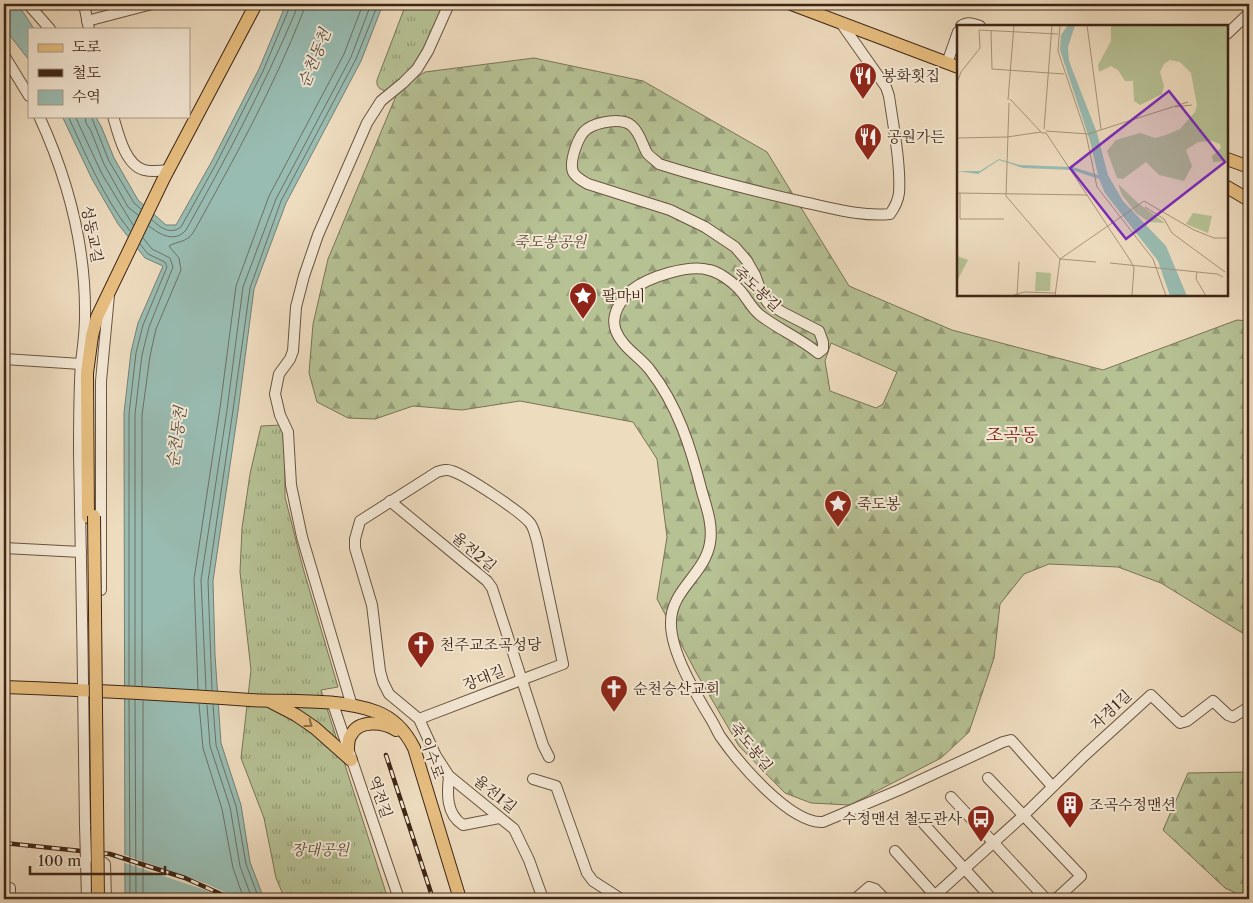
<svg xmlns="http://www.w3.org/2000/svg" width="1253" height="903" viewBox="0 0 1253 903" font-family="'Libre Caslon Text','Noto Serif KR',serif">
<defs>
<pattern id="grass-tufts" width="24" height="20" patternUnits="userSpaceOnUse" patternTransform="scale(1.25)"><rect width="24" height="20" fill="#b6c194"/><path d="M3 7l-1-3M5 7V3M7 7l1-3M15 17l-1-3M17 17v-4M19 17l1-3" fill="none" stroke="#959d78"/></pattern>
<pattern id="forest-firs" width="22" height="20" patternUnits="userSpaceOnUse" patternTransform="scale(1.25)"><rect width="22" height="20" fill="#b6c194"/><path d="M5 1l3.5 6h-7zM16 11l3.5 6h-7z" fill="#959d78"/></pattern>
</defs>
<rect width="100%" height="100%" fill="#eedcbf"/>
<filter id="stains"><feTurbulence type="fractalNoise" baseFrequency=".004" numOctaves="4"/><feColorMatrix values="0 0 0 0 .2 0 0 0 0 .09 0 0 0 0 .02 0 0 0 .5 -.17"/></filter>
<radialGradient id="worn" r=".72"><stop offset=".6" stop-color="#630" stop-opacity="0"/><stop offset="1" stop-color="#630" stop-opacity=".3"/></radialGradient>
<!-- grass -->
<g fill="url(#grass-tufts)" stroke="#7a7455">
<path d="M 406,4 L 445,4 L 419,62 L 406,75 L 387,91 C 380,90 376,87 377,80 Z"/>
<path d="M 282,425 L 285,453 L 285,497 L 303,568 L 338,687 L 321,690 L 388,899 L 285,899 L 276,878 L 264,818 L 241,758 L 251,670 L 240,572 L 242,528 L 250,474 L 261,426 Z"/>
</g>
<!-- forest -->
<g fill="url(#forest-firs)" stroke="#7a7455" fill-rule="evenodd">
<path d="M 534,58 L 643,81 L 767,152 L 849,286 L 952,330 L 1103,370 L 1237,320 L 1249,321 L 1249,637 L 1161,583 L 1118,567 L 1049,564 L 1024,574 L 1000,604 L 994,658 L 969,732 L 941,758 L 850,805 L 811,803 L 785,793 L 739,746 L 697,674 L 657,599 L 667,537 L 657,459 L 633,422 L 520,401 L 462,410 L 413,406 L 375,419 L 348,418 L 317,402 L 309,373 L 313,324 L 328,259 L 396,96 L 408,83 L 425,72 ZM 831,343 L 897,372 L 883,404 L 876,408 L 830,391 L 825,361 Z"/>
<path d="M 1249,772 L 1249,899 L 1248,899 L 1225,888 L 1163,830 L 1188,773 Z"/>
</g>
<!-- water -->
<g fill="#99bcb2" stroke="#758074">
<path d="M 4,4 L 15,4 L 23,12 L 34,29 L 29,29 L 29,60 L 4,28 Z"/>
<path d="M 286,4 L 383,4 L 361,61 L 286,203 L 254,289 L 238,411 L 213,581 L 215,655 L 221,743 L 241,805 L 250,862 L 264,899 L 125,899 L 124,413 L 131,352 L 138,323 L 163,266 L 145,258 L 118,224 L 92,179 L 62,116 L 95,116 L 101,126 L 114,158 L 138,200 L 166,225 L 176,225 L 212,161 L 259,69 Z"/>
</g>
<!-- pier -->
<path fill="#eedcbf" d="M 122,854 L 207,884 L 239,899 L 224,899 L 205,890 L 122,862 Z"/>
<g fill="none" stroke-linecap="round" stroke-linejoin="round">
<!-- shore -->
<g stroke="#6c7164" stroke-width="1">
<path d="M 68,116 C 86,155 103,197 130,231"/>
<path d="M 75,116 L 102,174 L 133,225"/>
<path d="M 85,116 L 86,123 L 91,131 L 104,164 L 128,207 L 138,215"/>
<path d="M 91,116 L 109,161 L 134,203 L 141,209"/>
<path d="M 152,220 C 161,228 170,235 181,227 L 216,164 L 263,71 L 291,4"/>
<path d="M 149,226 C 160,235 175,243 186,230 C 226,159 263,88 295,13 L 297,4"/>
<path d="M 129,685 L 129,414 L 136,353 L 143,325 L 167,267 L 165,262 L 148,254 L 140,244"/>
<path d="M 135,685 L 135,414 L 142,355 L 149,327 L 173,267 L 170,258 L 152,249 L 143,238"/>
<path d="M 142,686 L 142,415 L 150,356 L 156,329 L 181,270 L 179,258 L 169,246 C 177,241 186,243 193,233 C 233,161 273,89 303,12 L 305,4"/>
<path d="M 198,689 L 194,579 L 220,408 L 236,286 L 269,196 L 344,54 L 363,4"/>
<path d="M 206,689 L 201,580 L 227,410 L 243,287 L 276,199 L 351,57 L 371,4"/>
<path d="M 212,690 L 208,581 L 233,410 L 250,288 L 281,201 L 356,59 L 378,4"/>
<path d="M 129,700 L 130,899"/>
<path d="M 135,700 L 136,899"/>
<path d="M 143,701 L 143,899"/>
<path d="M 199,704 L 203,748 L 222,809 L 233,868 L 244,899"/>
<path d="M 207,705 L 210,746 L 230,807 L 240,866 L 252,899"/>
<path d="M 213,705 L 216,745 L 236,806 L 246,864 L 259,899"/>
</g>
<defs>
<g id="minor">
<path d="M 28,4 L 50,29"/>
<path d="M 84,4 L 89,29"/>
<path d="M 817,14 L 820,4"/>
<path d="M 87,21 L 152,4"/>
<path d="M 841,23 L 886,87 L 889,96 C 893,124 901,165 899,193 C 898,201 895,207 890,214 C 861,217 832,208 803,202 C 755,191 706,179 659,164 C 655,160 650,157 647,153 C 642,144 640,133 632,126 C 622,117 597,122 587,129 C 578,135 569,162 573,172 C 576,178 583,181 588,184 L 670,210 L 705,227 L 735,247 L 747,261 L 755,275 L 762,294 L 768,303 L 782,312 L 819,331 L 823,342 L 823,349 L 818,353 C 800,338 778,329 760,315 C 751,308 746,296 738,288 C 731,281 719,272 709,270 C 689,264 648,277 632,290 C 620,300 610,316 616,331 C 622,347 640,357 650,370 C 678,406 691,448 702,492 C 707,509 713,525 710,543 C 705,574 671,590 671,622 C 670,652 697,696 712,721 C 715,726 717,731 720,736 C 738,762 790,824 823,822 L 899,790 L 1003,742 L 1011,740 L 1052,786"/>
<path d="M 961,26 C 968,21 973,24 980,26"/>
<path d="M 1227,34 L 1249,13"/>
<path d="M 4,55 L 29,96"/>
<path d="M 947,63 L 958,32"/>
<path d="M 39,116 C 68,179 86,247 85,317 C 85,332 83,347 81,362 C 79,392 79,422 79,452 C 81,577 84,701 85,826 L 89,829 L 93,829"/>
<path d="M 113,116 C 118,133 125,165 144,170 C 152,172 161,171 168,170"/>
<path d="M 4,359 L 81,364"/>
<path d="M 390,501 L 487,581 L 492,588 L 543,745 L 549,757"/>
<path d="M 4,548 L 81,552"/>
<path d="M 101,590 L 101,381 L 109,295"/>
<path d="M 333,704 L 399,899"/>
<path d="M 352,706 L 302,537 L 291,485 L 288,432 L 280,415 L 275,394 L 279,374 L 290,359 L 293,351 L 296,307 L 304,276 L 318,235 L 367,123 L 381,101 L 403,83 L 417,69 L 428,51 L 449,4"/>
<path d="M 419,719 L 563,664 L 537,541 C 535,535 534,528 530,523 C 520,511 467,476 452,471 C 447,469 443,470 437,472 L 360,521 L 355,539 L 355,548 L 372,605 L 380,671 L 383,682 L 389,694 L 419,719 L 436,756 L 449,776 L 514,829 L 529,860 L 543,899"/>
<path d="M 449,776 C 447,794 446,814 463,825 L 499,818"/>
<path d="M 988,778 L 1081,876 L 1056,899"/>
<path d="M 533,779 L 556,786 L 587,873 L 593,881 L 621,899"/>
<path d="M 951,797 L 1046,899"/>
<path d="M 923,823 L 992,899"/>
<path d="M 895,851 L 938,899"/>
<path d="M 10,899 L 10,888"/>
<path d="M 87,899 L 86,860 L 90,858 L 101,861 L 105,864 L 106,899"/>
<path d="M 855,899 L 869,887 L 875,889 L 885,899"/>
<path d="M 931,899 L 1024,815 L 1084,756 L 1151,695 L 1180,723 L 1187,721 L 1213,701 L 1228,715 L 1233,717 L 1249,707"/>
</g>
<g id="major">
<path d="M 791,4 L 958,67"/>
<path d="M 1227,159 L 1249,167"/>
<path d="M 1227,187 L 1249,200"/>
<path d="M 88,517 L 87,373 L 92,336 L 97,317 L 164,178 L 256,4"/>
<path d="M 4,687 C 86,690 168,694 250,700 C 289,702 339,698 377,712 C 395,719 406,732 414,748 L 460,899"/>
<path d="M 271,702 L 296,715 L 315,728 L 351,760"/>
<path d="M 348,750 C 348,745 348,739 351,735 C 359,719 384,722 396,730"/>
</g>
</defs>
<!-- minor casing -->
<use href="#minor" stroke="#6a5440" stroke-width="12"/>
<!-- major casing -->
<use href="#major" stroke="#3e2616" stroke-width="14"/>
<!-- minor -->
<use href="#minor" stroke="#f4e8d5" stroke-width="10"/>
<!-- major -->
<use href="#major" stroke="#e7be80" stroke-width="12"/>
<defs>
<g id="rail">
<path d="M 386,755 L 433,899"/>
<path d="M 4,843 L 110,854 L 185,878 L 232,899"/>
</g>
</defs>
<!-- rail casing -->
<use href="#rail" stroke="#3e2616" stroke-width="4.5"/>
<!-- rail -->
<use href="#rail" stroke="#f4e8d5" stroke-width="2.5" stroke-dasharray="8" stroke-linecap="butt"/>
<defs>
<path id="minor-bridge" d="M 85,826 L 86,860"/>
<path id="major-bridge" d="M 94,516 L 98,899"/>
</defs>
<!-- minor-bridge casing -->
<use href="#minor-bridge" stroke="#6a5440" stroke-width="12" stroke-linecap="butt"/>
<!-- major-bridge casing -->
<use href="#major-bridge" stroke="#3e2616" stroke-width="14" stroke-linecap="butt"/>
<!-- minor-bridge -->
<use href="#minor-bridge" stroke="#f4e8d5" stroke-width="10"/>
<!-- major-bridge -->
<use href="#major-bridge" stroke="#e7be80" stroke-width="12"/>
</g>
<!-- one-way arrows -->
<defs><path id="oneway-chevron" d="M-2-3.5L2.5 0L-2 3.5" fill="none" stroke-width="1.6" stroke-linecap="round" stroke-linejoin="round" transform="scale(1.25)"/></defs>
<use stroke="#8a6a46" href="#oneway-chevron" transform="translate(309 724) rotate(36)"/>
<!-- icons -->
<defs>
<symbol id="restaurant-pin" viewBox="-11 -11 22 30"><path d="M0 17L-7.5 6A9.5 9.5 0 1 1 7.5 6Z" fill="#8f2418" stroke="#f4e8d5"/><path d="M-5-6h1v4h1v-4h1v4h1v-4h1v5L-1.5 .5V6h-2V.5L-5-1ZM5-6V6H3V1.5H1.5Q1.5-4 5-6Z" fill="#fff"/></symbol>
<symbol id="sight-pin" viewBox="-11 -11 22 30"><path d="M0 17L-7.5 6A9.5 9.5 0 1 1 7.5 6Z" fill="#8f2418" stroke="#f4e8d5"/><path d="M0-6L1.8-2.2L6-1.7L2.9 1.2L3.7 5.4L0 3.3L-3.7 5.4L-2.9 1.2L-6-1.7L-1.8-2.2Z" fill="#fff"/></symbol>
<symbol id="church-pin" viewBox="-11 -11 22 30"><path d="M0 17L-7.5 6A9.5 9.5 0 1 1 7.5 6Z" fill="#8f2418" stroke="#f4e8d5"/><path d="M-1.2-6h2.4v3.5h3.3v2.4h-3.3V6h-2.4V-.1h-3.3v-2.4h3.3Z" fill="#fff"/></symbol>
<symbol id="building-pin" viewBox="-11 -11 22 30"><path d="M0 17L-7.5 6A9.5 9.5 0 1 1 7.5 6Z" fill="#8f2418" stroke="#f4e8d5"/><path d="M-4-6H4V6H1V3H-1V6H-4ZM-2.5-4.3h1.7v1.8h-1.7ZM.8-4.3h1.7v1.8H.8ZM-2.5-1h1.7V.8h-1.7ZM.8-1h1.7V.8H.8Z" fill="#fff"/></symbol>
<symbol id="bus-pin" viewBox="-11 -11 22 30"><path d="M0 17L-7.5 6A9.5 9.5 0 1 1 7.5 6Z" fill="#8f2418" stroke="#f4e8d5"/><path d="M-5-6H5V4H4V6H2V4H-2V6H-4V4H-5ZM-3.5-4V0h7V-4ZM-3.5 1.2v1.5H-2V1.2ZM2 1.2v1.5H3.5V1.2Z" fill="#fff"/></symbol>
</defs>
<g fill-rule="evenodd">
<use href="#restaurant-pin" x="847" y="60" width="32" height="43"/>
<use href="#restaurant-pin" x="852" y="121" width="32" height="43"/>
<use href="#sight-pin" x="567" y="280" width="32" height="43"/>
<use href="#sight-pin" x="822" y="488" width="32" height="43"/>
<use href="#church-pin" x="405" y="629" width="32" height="43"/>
<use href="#church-pin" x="598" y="673" width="32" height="43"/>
<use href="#building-pin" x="1054" y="789" width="32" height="43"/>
<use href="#bus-pin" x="965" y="803" width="32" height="43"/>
</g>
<g text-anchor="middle" stroke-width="4" stroke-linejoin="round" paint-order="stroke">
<!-- poi labels -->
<g font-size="15" fill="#3e2616" stroke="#f4e8d5" text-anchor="start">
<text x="882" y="81">봉화횟집</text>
<text x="887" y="142">공원가든</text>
<text x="602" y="301">팔마비</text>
<text x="857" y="509">죽도봉</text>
<text x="440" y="650">천주교조곡성당</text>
<text x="633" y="694">순천승산교회</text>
<text x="1089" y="810">조곡수정맨션</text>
<text x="962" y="824" text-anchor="end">수정맨션 철도관사</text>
</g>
<!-- street labels -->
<g font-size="15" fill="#3e2616" stroke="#f4e8d5">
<text transform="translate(92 234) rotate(79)" y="5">성동교길</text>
<text transform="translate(757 289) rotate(43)" y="5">죽도봉길</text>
<text transform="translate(474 552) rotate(40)" y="5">율전2길</text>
<text transform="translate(484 678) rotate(-21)" y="5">장대길</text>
<text transform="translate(1111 710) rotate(-43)" y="5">자경1길</text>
<text transform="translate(751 747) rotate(51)" y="5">죽도봉길</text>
<text transform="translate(432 758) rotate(71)" y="5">이수로</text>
<text transform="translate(495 794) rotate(39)" y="5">율전1길</text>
<text transform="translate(380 797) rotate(71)" y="5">역전길</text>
</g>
<!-- park labels -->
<g font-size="15" font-style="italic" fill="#5c4d36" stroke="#f4e8d5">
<text x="550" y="247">죽도봉공원</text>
<text x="320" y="855">장대공원</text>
</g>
<!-- water labels -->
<g font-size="16" font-style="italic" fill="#554c3d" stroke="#f4e8d5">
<text transform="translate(314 58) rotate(-68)" y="6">순천동천</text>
<text transform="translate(176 437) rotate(-82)" y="6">순천동천</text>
</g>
<!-- quarter labels -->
<g font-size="18" fill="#7a1f14" stroke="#f4e8d5">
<text x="1012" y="441">조곡동</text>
</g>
</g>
<!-- overview -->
<g transform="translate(957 25)">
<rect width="271" height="271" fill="#eedcbf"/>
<path d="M 161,159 L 181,178 L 208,198 L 192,197 L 179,188 L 165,170 Z" fill="#b6c194"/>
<path d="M 154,0 L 271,0 L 271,136 L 256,137 L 255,131 L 264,123 L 263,119 L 255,116 L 241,117 L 229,125 L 235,141 L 227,156 L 202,150 L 189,137 L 166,154 L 160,153 L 150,126 L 159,115 L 183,108 L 198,113 L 209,110 L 223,104 L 238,87 L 240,80 L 234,48 L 223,37 L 213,35 L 207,39 L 203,47 L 207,61 L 205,69 L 183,80 L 177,76 L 176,56 L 168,56 L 161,45 L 154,41 L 142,47 L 141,40 L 154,16 ZM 0,231 L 11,235 L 0,256 Z" fill="#b6c194"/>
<path d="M 236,188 L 255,191 L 251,208 L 229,199 ZM 79,247 L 94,248 L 93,266 L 78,266 Z" fill="#b6c194"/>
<path d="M 111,0 L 118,0 L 111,22 L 112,36 L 140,108 L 151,150 L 166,176 L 209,221 L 230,271 L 213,271 L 201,236 L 148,168 L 142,154 L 115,145 L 66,143 L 42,135 L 21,149 L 0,146 L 23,146 L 42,134 L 63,140 L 116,142 L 141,150 L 133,116 L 103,25 L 104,10 Z" fill="#99bcb2"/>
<path fill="none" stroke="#a8937b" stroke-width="1" d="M 103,0 L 101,26 L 129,109 L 140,162 L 196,234 L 209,271M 130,0 L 144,104M 34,6 L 35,44 L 107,49M 0,58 L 4,47 L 23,23 L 22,5 L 101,9M 53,74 L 85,108 L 89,108 L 173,235 L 177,243 L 175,271M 51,75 L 57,0M 52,78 L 49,171 L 103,234M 218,82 L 235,80M 87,104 L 95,0M 89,106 L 131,109 L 231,77M 50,112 L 84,107M 0,113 L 50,112M 0,168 L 130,170M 3,168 L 3,194 L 47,194M 188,182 L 207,194 L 215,208 L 268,247M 103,234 L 187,176 L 237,205 L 257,213 L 272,213M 103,234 L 139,237M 153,238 L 260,249 L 266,252M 240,247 L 239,254 L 249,271M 54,271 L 67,267 L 98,268M 60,271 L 62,237M 98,271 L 103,234"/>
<path fill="#7b2cbf" fill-opacity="0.15" stroke="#7b2cbf" stroke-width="2.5" d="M 212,66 L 268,137 L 169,214 L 113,143 Z"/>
<rect width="271" height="271" fill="none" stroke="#3e2616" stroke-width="2.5"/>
</g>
<!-- margin -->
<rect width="1253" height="903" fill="none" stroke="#eedcbf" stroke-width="20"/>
<rect x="5" y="5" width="1243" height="893" fill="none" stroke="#3e2616" stroke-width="2.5"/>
<rect x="10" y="10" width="1233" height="883" fill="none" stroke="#3e2616"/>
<!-- legend -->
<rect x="28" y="28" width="162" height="90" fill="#f4e8d5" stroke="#ab9a89"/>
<rect x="38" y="44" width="25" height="8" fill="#e7be80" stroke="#ab9a89"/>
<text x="72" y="52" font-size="15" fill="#3e2616">도로</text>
<rect x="38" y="69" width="25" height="8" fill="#3e2616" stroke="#ab9a89"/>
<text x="72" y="78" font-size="15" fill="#3e2616">철도</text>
<rect x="38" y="90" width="25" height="15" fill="#99bcb2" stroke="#ab9a89"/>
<text x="72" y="102" font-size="15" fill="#3e2616">수역</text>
<!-- scale -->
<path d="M30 866v8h135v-8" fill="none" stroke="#3e2616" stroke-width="2.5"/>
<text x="38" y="866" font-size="15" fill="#3e2616" stroke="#f4e8d5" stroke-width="4" paint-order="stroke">100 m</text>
<rect width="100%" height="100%" filter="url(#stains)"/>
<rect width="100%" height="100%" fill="url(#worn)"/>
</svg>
